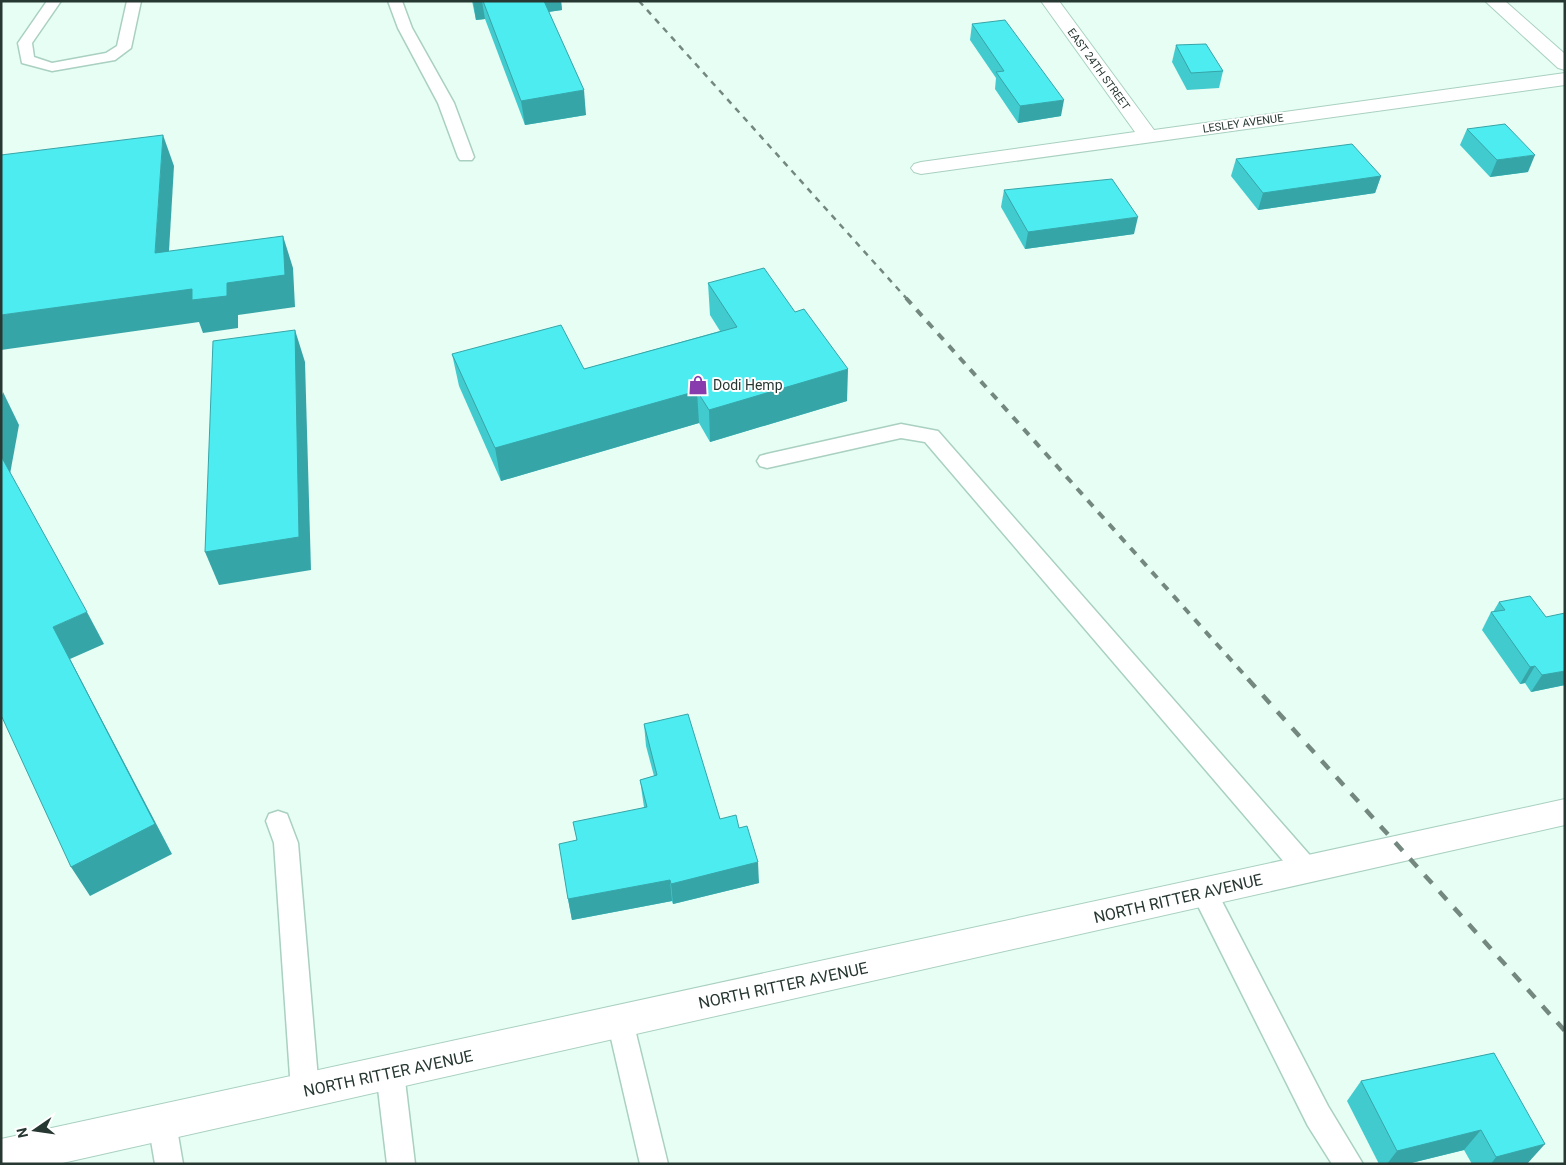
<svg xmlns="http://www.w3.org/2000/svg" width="1566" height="1165" viewBox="0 0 1566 1165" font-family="Roboto,sans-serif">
<rect width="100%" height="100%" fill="#e6fef4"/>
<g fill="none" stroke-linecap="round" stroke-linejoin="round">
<defs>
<g id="service">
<path d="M 47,1 L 61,1 L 32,43 L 34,57 L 52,63 L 106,53 L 117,46 L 127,1 L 141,1 L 131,48 L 115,60 L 52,71 L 22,63 L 18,43 Z"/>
<path d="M 388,1 L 402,1 L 412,28 L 454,103 L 474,157 L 472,160 L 460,160 L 458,157 L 438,103 L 398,28 Z"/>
<path d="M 901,424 L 938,431 L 1315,861 L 1318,869 L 1315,877 L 1306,880 L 1297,877 L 925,442 L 901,438 L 767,468 L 760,466 L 757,461 L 760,456 L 767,454 Z"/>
<path d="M 278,811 L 287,814 L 298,843 L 319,1091 L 315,1101 L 305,1104 L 295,1101 L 291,1091 L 274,843 L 266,821 L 269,814 Z"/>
<path d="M 1204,881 L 1213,884 L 1328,1106 L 1363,1164 L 1332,1164 L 1308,1126 L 1191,892 L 1195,884 Z"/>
<path d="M 620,1008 L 629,1012 L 633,1021 L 668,1164 L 640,1164 L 607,1021 L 611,1012 Z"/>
<path d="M 390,1059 L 400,1063 L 404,1072 L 415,1164 L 387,1164 L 376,1072 L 380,1063 Z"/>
<path d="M 162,1109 L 172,1113 L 176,1123 L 183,1164 L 155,1164 L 148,1123 L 152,1113 Z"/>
</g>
<g id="minor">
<path d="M 1041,1 L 1059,1 L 1154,130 L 1565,73 L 1565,85 L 921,174 L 914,172 L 911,168 L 914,164 L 921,162 L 1135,132 Z"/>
<path d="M 1485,1 L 1505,1 L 1565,54 L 1565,70 L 1558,68 Z"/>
</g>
<path id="tertiary" d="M 1565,799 L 1565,825 L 58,1164 L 1,1164 L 1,1139 Z"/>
</defs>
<!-- service casing -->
<use href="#service" stroke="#a9d0c0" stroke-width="3"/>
<!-- minor casing -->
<use href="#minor" stroke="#a9d0c0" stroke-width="2"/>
<!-- tertiary casing -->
<use href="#tertiary" stroke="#a9d0c0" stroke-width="2"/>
<!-- service -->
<use href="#service" fill="#fff" fill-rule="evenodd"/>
<!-- minor -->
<use href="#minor" fill="#fff" fill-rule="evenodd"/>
<!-- tertiary -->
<use href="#tertiary" fill="#fff" fill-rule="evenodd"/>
<!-- rail-far2 -->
<path stroke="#748880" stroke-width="2.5" stroke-dasharray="6 6" stroke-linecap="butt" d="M 639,1 L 907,299"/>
<!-- rail-far1 -->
<path stroke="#748880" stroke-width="4" stroke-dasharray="8 8" stroke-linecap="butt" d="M 906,298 L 1249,680"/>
<!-- rail -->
<path stroke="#748880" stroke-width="4.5" stroke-dasharray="11 11" stroke-linecap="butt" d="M 1248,679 L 1565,1031"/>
</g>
<!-- wall -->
<g fill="#42cbce">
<path d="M 472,1 L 561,1 L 562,10 L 548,12 L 586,115 L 525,125 L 485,19 L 476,20 Z"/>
<path d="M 972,24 L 1061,116 L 1018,123 L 995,89 L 996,78 L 970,40 Z"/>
<path d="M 1176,45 L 1223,71 L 1219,88 L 1187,90 L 1172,62 Z"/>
<path d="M 1467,129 L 1528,172 L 1490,177 L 1460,145 Z"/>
<path d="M 1236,159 L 1381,176 L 1375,193 L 1258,210 L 1231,176 Z"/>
<path d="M 1004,190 L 1134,234 L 1025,249 L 1001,207 Z"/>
<path d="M 708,283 L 847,401 L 710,442 L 699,423 L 501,481 L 459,386 L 452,354 L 584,369 L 720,331 L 710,315 Z"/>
<path d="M 1499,602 L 1565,685 L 1531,692 L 1525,683 L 1520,684 L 1482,630 L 1491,612 L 1493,612 Z"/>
<path d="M 644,724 L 720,819 L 739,828 L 759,883 L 673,904 L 672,901 L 572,920 L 568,899 L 576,840 L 644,807 L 640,780 L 654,776 L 646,746 Z"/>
<path d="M 1494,1053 L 1527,1164 L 1472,1164 L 1464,1150 L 1407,1164 L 1379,1164 L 1347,1101 L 1361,1081 Z"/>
</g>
<!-- shaded-wall -->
<g fill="#36a5a8">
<path d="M 473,1 L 482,1 L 485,19 L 476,20 Z"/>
<path d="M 540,1 L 561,1 L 562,10 L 541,13 Z"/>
<path d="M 584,90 L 586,115 L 525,125 L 521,101 Z"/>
<path d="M 1064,100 L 1061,116 L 1018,123 L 1020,106 Z"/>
<path d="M 163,135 L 174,166 L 167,285 L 155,253 Z"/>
<path d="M 1535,155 L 1528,172 L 1490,177 L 1497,160 Z"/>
<path d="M 1381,176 L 1375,193 L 1258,210 L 1263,193 Z"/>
<path d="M 1138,217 L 1134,234 L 1025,249 L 1028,232 Z"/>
<path d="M 283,236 L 293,268 L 295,307 L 238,315 L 238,328 L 203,333 L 199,322 L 1,350 L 1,315 L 227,283 Z"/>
<path d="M 295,330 L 305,362 L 311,570 L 219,585 L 205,552 Z"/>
<path d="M 848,369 L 847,401 L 710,442 L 709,410 Z"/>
<path d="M 697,391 L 699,423 L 501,481 L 495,448 Z"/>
<path d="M 3,392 L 19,425 L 10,474 L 1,456 L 1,399 Z"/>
<path d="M 87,612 L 104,644 L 70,659 L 172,854 L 90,896 L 71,867 L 53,627 Z"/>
<path d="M 1535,666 L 1525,683 L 1520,684 L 1530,667 Z"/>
<path d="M 1565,671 L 1565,685 L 1531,692 L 1542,675 Z"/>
<path d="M 758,862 L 759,883 L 673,904 L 671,884 Z"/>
<path d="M 670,880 L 672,901 L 572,920 L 568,899 Z"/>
<path d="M 1481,1130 L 1464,1150 L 1407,1164 L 1387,1164 L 1397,1151 Z"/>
<path d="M 1545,1144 L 1527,1164 L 1491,1164 L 1496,1157 Z"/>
</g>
<!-- building -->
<g fill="#4decf0" stroke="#36a5a8">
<path d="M 483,1 L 544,1 L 584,90 L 521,101 Z"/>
<path d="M 1005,20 L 1064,100 L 1020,106 L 996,72 L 1004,71 L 972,24 Z"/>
<path d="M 1206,44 L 1223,71 L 1191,73 L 1176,45 Z"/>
<path d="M 1505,124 L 1535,155 L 1497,160 L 1467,129 Z"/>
<path d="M 163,135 L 155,253 L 283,236 L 285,275 L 227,283 L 227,296 L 192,300 L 192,289 L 1,315 L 1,155 Z"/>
<path d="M 1352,144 L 1381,176 L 1263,193 L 1236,159 Z"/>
<path d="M 1112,179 L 1138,217 L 1028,232 L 1004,190 Z"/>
<path d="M 764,268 L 795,312 L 804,309 L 848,369 L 709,410 L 697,391 L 495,448 L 452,354 L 561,325 L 584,369 L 737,327 L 708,283 Z"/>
<path d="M 295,330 L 299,537 L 205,552 L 213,341 Z"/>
<path d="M 1,456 L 87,612 L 53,627 L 155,824 L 71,867 L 1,715 Z"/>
<path d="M 1530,596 L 1546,617 L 1565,613 L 1565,671 L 1542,675 L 1535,666 L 1530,667 L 1491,612 L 1505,610 L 1499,602 Z"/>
<path d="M 688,714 L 720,819 L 736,815 L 739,828 L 747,826 L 758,862 L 671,884 L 670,880 L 568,899 L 559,844 L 577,840 L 573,822 L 647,807 L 640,780 L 657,775 L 644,724 Z"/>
<path d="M 1494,1053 L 1545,1144 L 1496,1157 L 1481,1130 L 1397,1151 L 1361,1081 Z"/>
</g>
<!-- icons -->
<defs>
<symbol id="shop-bare" viewBox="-9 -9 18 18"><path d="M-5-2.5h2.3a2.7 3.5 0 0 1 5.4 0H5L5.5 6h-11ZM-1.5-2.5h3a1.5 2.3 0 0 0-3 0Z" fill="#873bac" stroke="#fff" stroke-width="2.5" paint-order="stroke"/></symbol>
</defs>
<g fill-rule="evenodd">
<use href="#shop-bare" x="684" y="371" width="28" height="28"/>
</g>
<g text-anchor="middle" stroke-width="4" stroke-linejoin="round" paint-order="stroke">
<!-- far-street labels -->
<g font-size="11" fill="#273731" stroke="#fff">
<text transform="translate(1099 69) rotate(54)" y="4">EAST 24TH STREET</text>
<text transform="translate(1243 123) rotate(-8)" y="4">LESLEY AVENUE</text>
</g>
<!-- poi labels -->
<g font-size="14" fill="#273731" stroke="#fff" text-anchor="start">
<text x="713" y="390">Dodi Hemp</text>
</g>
<!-- near-street labels -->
<g font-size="16" fill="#273731" stroke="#fff">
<text transform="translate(1178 898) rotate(-13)" y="6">NORTH RITTER AVENUE</text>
<text transform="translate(783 985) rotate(-12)" y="6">NORTH RITTER AVENUE</text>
<text transform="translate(388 1073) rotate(-12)" y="6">NORTH RITTER AVENUE</text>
</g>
</g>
<!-- border -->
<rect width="1566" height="1165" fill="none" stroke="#273731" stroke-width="5"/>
<!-- north arrow -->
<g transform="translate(35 1130) rotate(257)" stroke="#ffffff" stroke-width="4" paint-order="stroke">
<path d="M0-4L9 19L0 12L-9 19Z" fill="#273731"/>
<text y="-8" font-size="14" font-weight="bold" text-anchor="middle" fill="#273731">N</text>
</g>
</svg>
